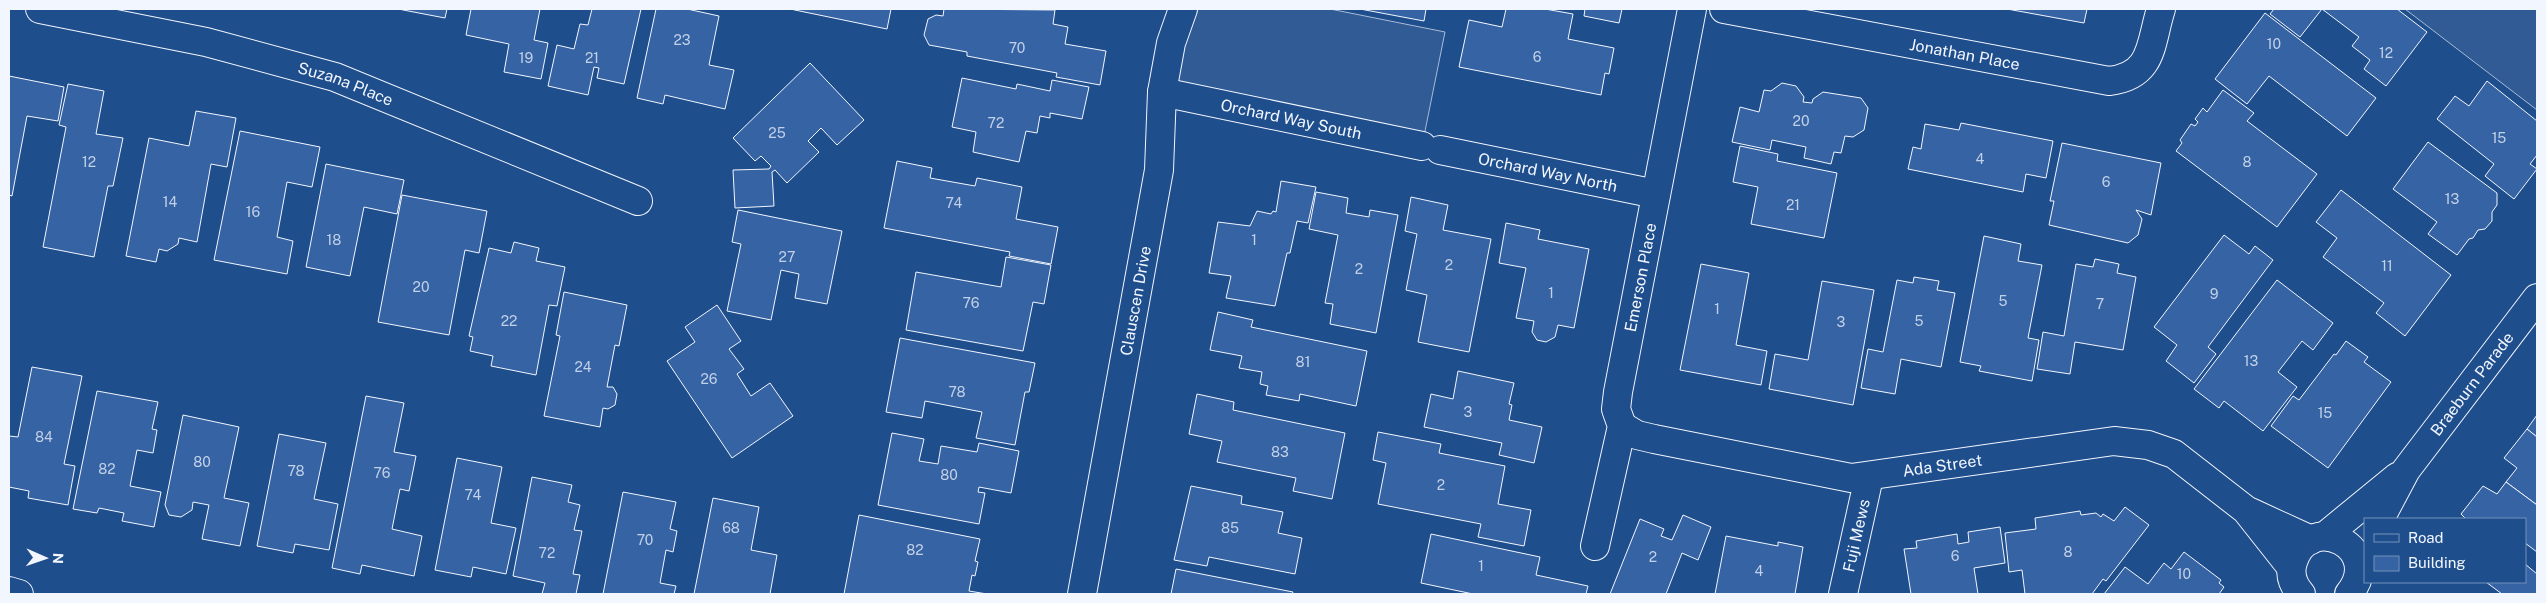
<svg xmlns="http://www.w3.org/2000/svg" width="2546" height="603" viewBox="0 0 2546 603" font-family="'Public Sans',sans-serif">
<rect width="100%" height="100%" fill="#1f4e8c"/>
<!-- built -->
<g fill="#305b95" stroke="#a8bbd7">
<path d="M 1183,9 L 1330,9 L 1445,32 L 1422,146 L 1162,92 Z"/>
<path d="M 2405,9 L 2537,9 L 2537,110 Z"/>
</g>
<!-- building -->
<g fill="#3563a3" stroke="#f2f6ff">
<path d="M 398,9 L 447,9 L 445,18 Z"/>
<path d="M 471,9 L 540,9 L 534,40 L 548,43 L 541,79 L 504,72 L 509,44 L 466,35 Z"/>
<path d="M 592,9 L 641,9 L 624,84 L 597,78 L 599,68 L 594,67 L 588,95 L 548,86 L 557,45 L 574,49 L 580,24 L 588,25 Z"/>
<path d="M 656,9 L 687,9 L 719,16 L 709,65 L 734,70 L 725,109 L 665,95 L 663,104 L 637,98 Z"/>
<path d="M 790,9 L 891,9 L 887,29 Z"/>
<path d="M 944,9 L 1055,10 L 1053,24 L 1068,27 L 1065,44 L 1106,51 L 1100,85 L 1056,77 L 1057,73 L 967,56 L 967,52 L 929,45 L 924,35 L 928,19 L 936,15 L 943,16 Z"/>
<path d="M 1360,9 L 1426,9 L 1424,21 Z"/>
<path d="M 1506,9 L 1545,9 L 1573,14 L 1568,39 L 1614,48 L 1609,74 L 1605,73 L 1601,95 L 1459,67 L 1469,20 L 1502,27 Z"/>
<path d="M 1585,9 L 1622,9 L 1619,23 L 1584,16 Z"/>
<path d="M 2007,9 L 2087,9 L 2084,23 Z"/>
<path d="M 2274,9 L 2397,9 L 2427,32 L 2386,86 L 2364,69 L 2370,60 L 2352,46 L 2359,37 L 2322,9 L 2300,37 L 2270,14 Z"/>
<path d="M 2265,13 L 2376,98 L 2347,136 L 2269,76 L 2247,104 L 2215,79 Z"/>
<path d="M 810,63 L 864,120 L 837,145 L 821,128 L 808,141 L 819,152 L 787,183 L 775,170 L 772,172 L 774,206 L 735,208 L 733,170 L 769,169 L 771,166 L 761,156 L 755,161 L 733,138 Z"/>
<path d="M 9,76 L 64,87 L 58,121 L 27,116 L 12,196 L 9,195 Z"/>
<path d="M 962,78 L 1016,89 L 1017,84 L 1050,91 L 1052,80 L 1089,87 L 1082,119 L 1050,113 L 1050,118 L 1040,116 L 1037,133 L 1026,131 L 1019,162 L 973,152 L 976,132 L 952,127 Z"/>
<path d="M 2487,81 L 2537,121 L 2537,155 L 2530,164 L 2537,169 L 2514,199 L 2485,176 L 2494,164 L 2437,119 L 2455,96 L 2469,106 Z"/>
<path d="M 1782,83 L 1796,86 L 1804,97 L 1803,102 L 1812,103 L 1813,99 L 1823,92 L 1861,98 L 1868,108 L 1864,130 L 1853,137 L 1845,136 L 1841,153 L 1834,152 L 1831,164 L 1804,158 L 1806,147 L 1772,140 L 1770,150 L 1732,142 L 1740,107 L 1759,112 L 1764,90 L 1771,91 Z"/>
<path d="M 68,84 L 104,91 L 96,134 L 123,138 L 113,186 L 108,186 L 94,257 L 43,247 L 66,127 L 59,125 Z"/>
<path d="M 2223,90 L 2254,113 L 2247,121 L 2317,174 L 2277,227 L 2176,151 L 2182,143 L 2180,140 L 2191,124 L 2195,126 L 2198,122 L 2195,119 L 2203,108 L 2207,112 Z"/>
<path d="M 196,111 L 236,118 L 227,167 L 211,164 L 197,242 L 179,238 L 178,244 L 167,251 L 159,249 L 156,262 L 126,256 L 149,138 L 189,146 Z"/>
<path d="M 1961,123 L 2053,141 L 2046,178 L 2026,174 L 2023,192 L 1908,169 L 1913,147 L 1921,149 L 1925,124 L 1959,130 Z"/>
<path d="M 240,131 L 320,147 L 312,187 L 287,182 L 277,237 L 293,241 L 287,274 L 214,260 Z"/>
<path d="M 2428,142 L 2497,193 L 2497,205 L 2492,212 L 2492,221 L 2485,229 L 2478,230 L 2473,238 L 2469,239 L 2457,255 L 2428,234 L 2437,222 L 2393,189 Z"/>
<path d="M 2062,143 L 2161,163 L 2151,215 L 2136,210 L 2142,219 L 2138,235 L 2128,243 L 2049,225 L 2054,201 L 2050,201 Z"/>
<path d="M 1740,146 L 1778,154 L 1777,161 L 1837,173 L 1824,238 L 1751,224 L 1758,187 L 1733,182 Z"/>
<path d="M 897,161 L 932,168 L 930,178 L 975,186 L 977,178 L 1022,187 L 1016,219 L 1058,227 L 1051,264 L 1009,256 L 1010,252 L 884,228 Z"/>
<path d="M 326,164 L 404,180 L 397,214 L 364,207 L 350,276 L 306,267 Z"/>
<path d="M 1281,181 L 1316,187 L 1308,223 L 1297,221 L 1290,253 L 1287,253 L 1275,306 L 1226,298 L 1231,276 L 1209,273 L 1218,222 L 1250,226 L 1257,211 L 1271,214 L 1273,211 L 1276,212 Z"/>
<path d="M 2341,190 L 2451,275 L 2405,336 L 2376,313 L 2384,303 L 2323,257 L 2337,238 L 2316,222 Z"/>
<path d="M 1316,192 L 1348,198 L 1346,213 L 1369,217 L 1370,210 L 1398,215 L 1376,333 L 1330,324 L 1333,304 L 1325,303 L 1338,235 L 1309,229 Z"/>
<path d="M 402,195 L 487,211 L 479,253 L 465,250 L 449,335 L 378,322 Z"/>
<path d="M 1411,197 L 1448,205 L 1443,230 L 1491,239 L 1469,352 L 1418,342 L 1427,295 L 1406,290 L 1417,234 L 1405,231 Z"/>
<path d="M 738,210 L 842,231 L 827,304 L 795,298 L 799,274 L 781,270 L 771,320 L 727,311 L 741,244 L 732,242 Z"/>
<path d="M 1506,223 L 1540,230 L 1538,239 L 1589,249 L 1574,328 L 1558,325 L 1555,337 L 1546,342 L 1537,340 L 1532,332 L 1534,321 L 1516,318 L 1526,268 L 1499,263 Z"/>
<path d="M 2224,235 L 2249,254 L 2255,246 L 2273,260 L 2208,347 L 2216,354 L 2194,383 L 2166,361 L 2177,345 L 2154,327 Z"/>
<path d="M 1984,236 L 2021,244 L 2018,261 L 2042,265 L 2028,338 L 2039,340 L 2032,381 L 1979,371 L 1981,366 L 1960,362 Z"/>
<path d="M 514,242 L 539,248 L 536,261 L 565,267 L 557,306 L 549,305 L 536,375 L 491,366 L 493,356 L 470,351 L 473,337 L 469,336 L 489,248 L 511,253 Z"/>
<path d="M 1006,257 L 1051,265 L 1044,304 L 1033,302 L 1023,351 L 906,330 L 916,272 L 1001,287 Z"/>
<path d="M 2095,259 L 2119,264 L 2117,273 L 2136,277 L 2123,350 L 2075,342 L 2070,374 L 2037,369 L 2043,332 L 2064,336 L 2076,264 L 2093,267 Z"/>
<path d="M 1701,264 L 1749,273 L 1736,345 L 1767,351 L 1761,385 L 1680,370 Z"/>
<path d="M 1914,277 L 1939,281 L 1937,290 L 1955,293 L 1941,367 L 1901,359 L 1895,394 L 1861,388 L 1868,349 L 1883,352 L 1897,280 L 1913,283 Z"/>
<path d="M 2277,280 L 2333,323 L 2313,350 L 2302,341 L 2278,372 L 2297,387 L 2263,431 L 2224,401 L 2219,408 L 2194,389 Z"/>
<path d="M 1822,281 L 1874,290 L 1853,405 L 1769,389 L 1775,354 L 1808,360 Z"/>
<path d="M 564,292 L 627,305 L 619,346 L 615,345 L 607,387 L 613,387 L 617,394 L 615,405 L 608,409 L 603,408 L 600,427 L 544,416 L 560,336 L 556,335 Z"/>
<path d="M 717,305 L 741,341 L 729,349 L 744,369 L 737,374 L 751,396 L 770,383 L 793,416 L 732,458 L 667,361 L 695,342 L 685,327 Z"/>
<path d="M 1218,312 L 1253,320 L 1251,327 L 1367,351 L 1356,406 L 1300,394 L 1299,401 L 1266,395 L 1268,386 L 1260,384 L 1262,372 L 1239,368 L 1242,356 L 1210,350 Z"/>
<path d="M 900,338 L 1035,363 L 1029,392 L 1025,392 L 1015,445 L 976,438 L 982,412 L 925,401 L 922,418 L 886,412 Z"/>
<path d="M 2346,341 L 2368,357 L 2364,362 L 2391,382 L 2328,468 L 2271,426 L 2293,396 L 2299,400 L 2334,354 L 2336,355 Z"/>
<path d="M 32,367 L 82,376 L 64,464 L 75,466 L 68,505 L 28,498 L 29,491 L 9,487 L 9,436 L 18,437 Z"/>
<path d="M 1458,371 L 1514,383 L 1509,404 L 1512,405 L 1509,420 L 1542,427 L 1534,463 L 1499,455 L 1502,443 L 1424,427 L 1431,394 L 1453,399 Z"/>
<path d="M 97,391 L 158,402 L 152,429 L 157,430 L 153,453 L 137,450 L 130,486 L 161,492 L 154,527 L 122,521 L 124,513 L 99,508 L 97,513 L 73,509 Z"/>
<path d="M 1197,394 L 1234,402 L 1233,410 L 1345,433 L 1332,499 L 1293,491 L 1296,478 L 1217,462 L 1222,441 L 1189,434 Z"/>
<path d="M 366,396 L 404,403 L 394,452 L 416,456 L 409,491 L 400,489 L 392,529 L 422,536 L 414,576 L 362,565 L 360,574 L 332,568 Z"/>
<path d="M 183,415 L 239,427 L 224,498 L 249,503 L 240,546 L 202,539 L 209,505 L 193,502 L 192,510 L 181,517 L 169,515 L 165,505 Z"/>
<path d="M 2537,415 L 2537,437 L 2527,429 Z"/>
<path d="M 2527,429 L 2537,437 L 2537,505 L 2506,482 L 2517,468 L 2504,458 Z"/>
<path d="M 1378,432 L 1441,444 L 1439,453 L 1505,466 L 1498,504 L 1531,510 L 1524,546 L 1478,537 L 1481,524 L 1378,504 L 1386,463 L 1373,460 Z"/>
<path d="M 892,433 L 924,439 L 919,461 L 938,464 L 941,446 L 977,452 L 979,443 L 1019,451 L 1011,493 L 979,487 L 978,492 L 985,493 L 979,524 L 878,505 Z"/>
<path d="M 279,434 L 326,443 L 314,499 L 338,504 L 329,550 L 295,544 L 293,553 L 257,546 Z"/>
<path d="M 457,458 L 502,467 L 491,523 L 516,528 L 506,574 L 473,567 L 471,577 L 435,570 Z"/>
<path d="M 532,477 L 572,485 L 568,502 L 580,505 L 574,530 L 582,531 L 573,574 L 580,575 L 576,594 L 542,594 L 545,583 L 513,576 Z"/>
<path d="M 2506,482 L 2537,505 L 2537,552 L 2525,543 L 2525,519 L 2466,519 L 2461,514 L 2483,486 L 2497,494 Z"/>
<path d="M 1191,486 L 1242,496 L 1241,504 L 1283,512 L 1278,533 L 1302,538 L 1295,574 L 1209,557 L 1207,566 L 1174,560 Z"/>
<path d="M 623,492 L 676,502 L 670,529 L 677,531 L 673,552 L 666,550 L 660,583 L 676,586 L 674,594 L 603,594 Z"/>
<path d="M 713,498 L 759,507 L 751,550 L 777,555 L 770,594 L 694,594 Z"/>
<path d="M 2125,507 L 2149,525 L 2106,581 L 2103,579 L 2092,594 L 2025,594 L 2022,570 L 2009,572 L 2005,533 L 2036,529 L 2035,518 L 2080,511 L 2081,515 L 2096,513 L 2101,517 L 2103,514 L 2114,521 Z"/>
<path d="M 859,515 L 980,539 L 975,561 L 978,562 L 975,576 L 972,575 L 969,591 L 987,594 L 844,594 Z"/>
<path d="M 1683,515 L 1711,527 L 1698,560 L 1682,553 L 1666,594 L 1610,594 L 1640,519 L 1664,529 L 1661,536 L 1672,540 Z"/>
<path d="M 2000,527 L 2005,563 L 1974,568 L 1978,594 L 1911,594 L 1904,549 L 1917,548 L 1916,541 L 1957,534 L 1958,544 L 1969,542 L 1968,532 Z"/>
<path d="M 1431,534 L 1540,557 L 1536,575 L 1588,586 L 1586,594 L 1473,594 L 1421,583 Z"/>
<path d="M 1726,536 L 1778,546 L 1778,542 L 1803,547 L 1795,594 L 1715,594 Z"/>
<path d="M 2184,552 L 2221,580 L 2219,583 L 2224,587 L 2219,594 L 2104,594 L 2125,567 L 2148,584 L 2164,563 L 2171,569 Z"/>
<path d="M 2525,564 L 2537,574 L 2537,594 L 2502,594 L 2486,582 L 2525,582 Z"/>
<path d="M 1176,569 L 1293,592 L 1292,594 L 1171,594 Z"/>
</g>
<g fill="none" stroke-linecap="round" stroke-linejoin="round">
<defs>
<g id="street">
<path id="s1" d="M 40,9 L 206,42 L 335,77 L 638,201"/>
<path id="s2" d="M 1724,9 L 2109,81 C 2154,76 2150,43 2161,9"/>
<path id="s3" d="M 1162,92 L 1422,146"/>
<path id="s4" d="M 1440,150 L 1656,194"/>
<path id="s5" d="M 1622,426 L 1637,435 L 1654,439 L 1851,478 L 2114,441 L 2148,445 L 2174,454 L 2246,510 L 2291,567"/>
<path d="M 2250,512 L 2311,540"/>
<path id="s6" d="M 2380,519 L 2406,470 L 2537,298"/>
<path d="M 2325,536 L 2397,477"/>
<path id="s7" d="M 1595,546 L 1622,426 L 1616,409 L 1618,392 L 1692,9"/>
<path d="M 9,591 L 19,594"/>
<path id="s8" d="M 1082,594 L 1159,170 L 1162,92 L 1171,43 L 1183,9"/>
<path id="s9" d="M 1843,594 L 1869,477"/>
<path d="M 2301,594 C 2293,585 2289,574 2293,562 C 2309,509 2386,548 2349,594"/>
</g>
</defs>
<!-- street casing -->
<use href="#street" stroke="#f2f6ff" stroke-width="30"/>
<!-- street -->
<use href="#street" stroke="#1f4e8c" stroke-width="28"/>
</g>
<g text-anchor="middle" stroke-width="4" stroke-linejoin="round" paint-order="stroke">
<!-- number labels -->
<g font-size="14" fill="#c3d1e8">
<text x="682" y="45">23</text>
<text x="2274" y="49">10</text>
<text x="1017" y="53">70</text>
<text x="2386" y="58">12</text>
<text x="1537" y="62">6</text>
<text x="526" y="63">19</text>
<text x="592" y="63">21</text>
<text x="1801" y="126">20</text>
<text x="996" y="128">72</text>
<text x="777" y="138">25</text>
<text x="2499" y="143">15</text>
<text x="1980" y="164">4</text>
<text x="89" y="167">12</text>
<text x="2247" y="167">8</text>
<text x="2106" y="187">6</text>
<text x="2452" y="204">13</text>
<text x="170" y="207">14</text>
<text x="954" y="208">74</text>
<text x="1793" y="210">21</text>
<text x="253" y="217">16</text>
<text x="334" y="245">18</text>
<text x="1254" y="245">1</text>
<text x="787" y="262">27</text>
<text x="1449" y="270">2</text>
<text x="2387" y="271">11</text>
<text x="1359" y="274">2</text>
<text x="421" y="292">20</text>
<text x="1551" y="298">1</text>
<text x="2214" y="299">9</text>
<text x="2003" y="306">5</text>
<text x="971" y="308">76</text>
<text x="2100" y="309">7</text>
<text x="1717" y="314">1</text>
<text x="509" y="326">22</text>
<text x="1919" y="326">5</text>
<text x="1841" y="327">3</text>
<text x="2251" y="366">13</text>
<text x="1303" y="367">81</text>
<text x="583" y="372">24</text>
<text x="709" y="384">26</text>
<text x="957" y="397">78</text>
<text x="1468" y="417">3</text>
<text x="2325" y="418">15</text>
<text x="44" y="442">84</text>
<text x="1280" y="457">83</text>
<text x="202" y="467">80</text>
<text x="107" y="474">82</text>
<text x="296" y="476">78</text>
<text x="382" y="478">76</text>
<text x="949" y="480">80</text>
<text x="1441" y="490">2</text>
<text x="473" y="500">74</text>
<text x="731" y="533">68</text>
<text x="1230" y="533">85</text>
<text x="645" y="545">70</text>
<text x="915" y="555">82</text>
<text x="2068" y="557">8</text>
<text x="547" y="558">72</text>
<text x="1955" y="561">6</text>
<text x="1653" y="562">2</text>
<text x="1481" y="571">1</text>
<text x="1759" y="576">4</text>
<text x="2184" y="579">10</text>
</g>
<!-- street labels -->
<g font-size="16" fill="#f2f6ff" stroke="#1f4e8c">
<text dy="6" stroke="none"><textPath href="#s2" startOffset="245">Jonathan Place</textPath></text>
<text dy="6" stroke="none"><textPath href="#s1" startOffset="315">Suzana Place</textPath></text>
<text dy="6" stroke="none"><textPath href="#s3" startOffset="132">Orchard Way South</textPath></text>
<text dy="6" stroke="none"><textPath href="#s4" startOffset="110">Orchard Way North</textPath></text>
<text dy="6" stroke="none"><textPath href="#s7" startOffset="275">Emerson Place</textPath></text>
<text dy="6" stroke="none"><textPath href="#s8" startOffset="298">Clauscen Drive</textPath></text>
<text dy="6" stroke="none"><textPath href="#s6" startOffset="164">Braeburn Parade</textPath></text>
<text dy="6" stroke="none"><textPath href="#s5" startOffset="328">Ada Street</textPath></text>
<text dy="6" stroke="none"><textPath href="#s9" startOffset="60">Fuji Mews</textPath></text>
</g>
</g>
<!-- border -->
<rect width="2546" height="603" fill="none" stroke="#f2f6ff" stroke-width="20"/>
<!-- legend -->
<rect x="2364" y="518" width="162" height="65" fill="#1f4e8c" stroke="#7391ba"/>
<rect x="2374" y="534" width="25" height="8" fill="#1f4e8c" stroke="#7391ba"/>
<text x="2408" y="543" font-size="15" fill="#f2f6ff">Road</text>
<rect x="2374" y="556" width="25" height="15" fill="#3563a3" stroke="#7391ba"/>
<text x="2408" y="568" font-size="15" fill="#f2f6ff">Building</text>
<!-- north arrow -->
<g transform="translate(45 558) rotate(92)" stroke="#1f4e8c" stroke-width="4" paint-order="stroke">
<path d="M0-4L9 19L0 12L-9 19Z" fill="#f2f6ff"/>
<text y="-8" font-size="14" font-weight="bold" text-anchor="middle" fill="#f2f6ff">N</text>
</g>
</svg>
